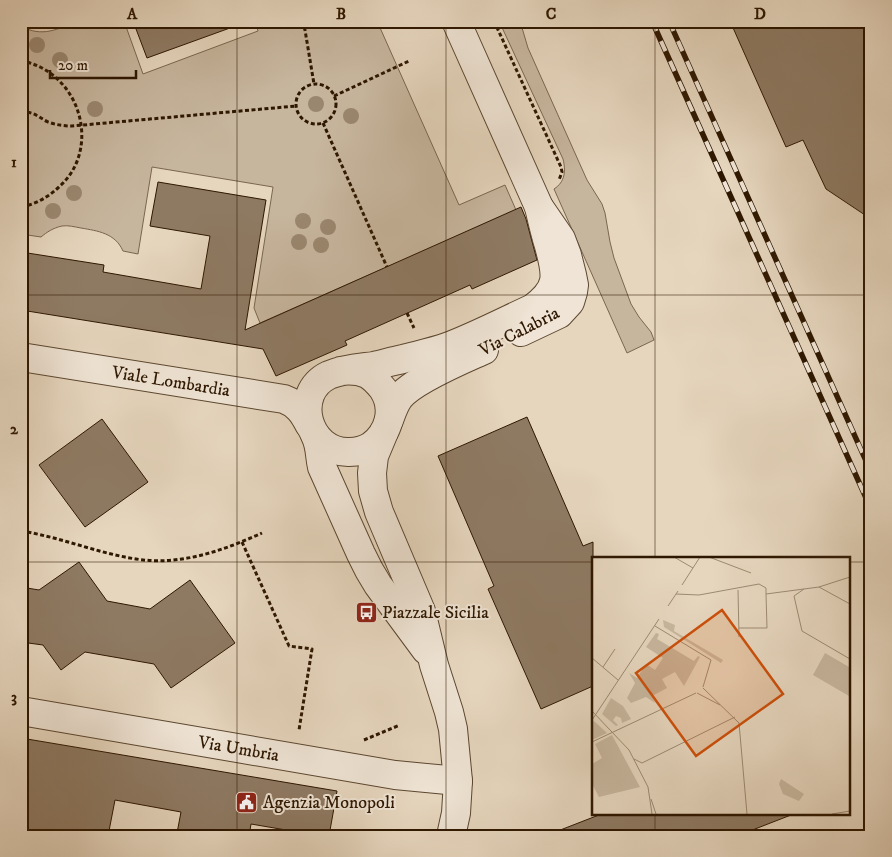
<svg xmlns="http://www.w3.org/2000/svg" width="892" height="857" viewBox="0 0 892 857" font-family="'IM FELL DW Pica',serif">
<rect width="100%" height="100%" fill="#e6d6be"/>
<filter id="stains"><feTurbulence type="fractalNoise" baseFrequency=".004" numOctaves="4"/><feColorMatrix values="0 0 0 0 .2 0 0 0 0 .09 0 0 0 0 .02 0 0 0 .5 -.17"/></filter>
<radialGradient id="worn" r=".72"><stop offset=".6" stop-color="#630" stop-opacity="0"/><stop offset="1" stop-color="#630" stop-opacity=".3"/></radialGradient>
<!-- green -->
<g fill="#c7b69e" stroke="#7a664f">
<path d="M 78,21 L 124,21 L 143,74 L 258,31 L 255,21 L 377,21 L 459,205 L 505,185 L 516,210 L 260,323 L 254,308 L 273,187 L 152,167 L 138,254 L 123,251 C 115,233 98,231 81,228 C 75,227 68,225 62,226 C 53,228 47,232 41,237 L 21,234 L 21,26 C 42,38 58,29 78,21 Z"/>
<path d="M 499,21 L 520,21 L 528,48 L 587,180 L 602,204 L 605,213 L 610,242 L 614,258 L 631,304 L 639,317 L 651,332 L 654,340 L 627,353 L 554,189 C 565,182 566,171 563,159 Z"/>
</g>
<!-- building -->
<g fill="#8e7a63" stroke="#2e1700">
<path d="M 133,21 L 240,21 L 241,24 L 147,58 Z"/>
<path d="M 730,21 L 871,21 L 871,219 L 826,189 L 803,140 L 786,147 Z"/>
<path d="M 158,182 L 266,200 L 245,330 L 521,207 L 526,219 L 537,260 L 472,289 L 470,285 L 345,341 L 347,345 L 276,376 L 263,349 L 21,310 L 21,252 L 104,265 L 103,272 L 201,289 L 210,236 L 150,226 Z"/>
<path d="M 527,417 L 583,546 L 593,542 L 593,686 L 541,709 L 488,589 L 494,586 L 438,456 Z"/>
<path d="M 102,419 L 148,482 L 85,527 L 39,465 Z"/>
<path d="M 79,562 L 107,601 L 150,609 L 190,580 L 235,643 L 171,688 L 154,664 L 85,652 L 61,670 L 43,645 L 21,642 L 21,587 L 39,590 Z"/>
<path d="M 21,738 L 337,791 L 329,836 L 321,836 L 251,824 L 249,836 L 190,836 L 177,833 L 181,812 L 115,800 L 108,836 L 21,836 Z"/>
<path d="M 604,813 L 790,813 L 791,815 L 737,836 L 551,836 L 550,834 Z"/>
</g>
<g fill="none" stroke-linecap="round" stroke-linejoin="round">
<defs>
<g id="minor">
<path d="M 456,21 L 539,207 L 561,239 L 567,255 L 572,275 L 574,285 L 573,292 L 570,302 L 559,314 L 521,332"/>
<path id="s1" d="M 21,357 L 284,399 C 297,404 303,412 309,424"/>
<path d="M 341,371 C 350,370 358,370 367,374 C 373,377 379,384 383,389 C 396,409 389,433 371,446 C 365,450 357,452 349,452 C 307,453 291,393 329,375 C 343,369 359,368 374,366 C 383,364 393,361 403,359 C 418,355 433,352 447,347 C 476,336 505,321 533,308 C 560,288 557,275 549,246 C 545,233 542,220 539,207"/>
<path d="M 389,420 C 392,412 394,405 399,398 C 413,380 462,360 484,350"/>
<path d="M 384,432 L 374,456 L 372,473 L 373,491 L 379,512 L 421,611 L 434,665 L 449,712 L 453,729 L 458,781 L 456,813 L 451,836"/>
<path d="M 315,435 C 321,447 319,455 322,467 L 361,554 L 369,570 L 378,585 L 426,650"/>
<path id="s2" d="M 21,711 L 395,775 L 458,781"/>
</g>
</defs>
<!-- minor casing -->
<use href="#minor" stroke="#5c4730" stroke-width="30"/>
<!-- path -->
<g stroke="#2e1700" stroke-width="3" stroke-dasharray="4 2.5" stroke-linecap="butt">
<path d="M 302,21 L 305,30 L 314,84"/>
<path d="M 494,21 L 561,167 L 562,172 L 559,180"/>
<path d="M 21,60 C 34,64 45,68 55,77 C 87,104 92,156 61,185 C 50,196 37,204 21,207"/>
<circle cx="316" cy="104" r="20"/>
<path d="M 334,96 L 409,61"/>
<path d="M 21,113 C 32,110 38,117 48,122 C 56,125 64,126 72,126 L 296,106"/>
<path d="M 323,123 L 387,267"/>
<path d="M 407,313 L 414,328"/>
<path d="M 21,531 C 60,537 97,553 136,559 C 180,566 222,551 262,533"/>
<path d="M 242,542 L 289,646 L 312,649 L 299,730"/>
<path d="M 364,740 L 400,725"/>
</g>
<!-- minor -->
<use href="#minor" stroke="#efe4d5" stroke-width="28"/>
<defs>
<g id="rail">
<path d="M 652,21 L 871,509"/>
<path d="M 669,21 L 871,472"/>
</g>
</defs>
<!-- rail casing -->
<use href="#rail" stroke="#2e1700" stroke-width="5.5"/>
<!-- rail -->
<use href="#rail" stroke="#efe4d5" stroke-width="4" stroke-dasharray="11" stroke-linecap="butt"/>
</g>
<!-- trees -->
<g fill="#9a876f">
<circle cx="37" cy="45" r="8"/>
<circle cx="60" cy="60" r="8"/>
<circle cx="316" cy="104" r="8"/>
<circle cx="95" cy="109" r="8"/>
<circle cx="351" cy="116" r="8"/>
<circle cx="74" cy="193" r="8"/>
<circle cx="53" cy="211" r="8"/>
<circle cx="303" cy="221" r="8"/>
<circle cx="328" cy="227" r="8"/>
<circle cx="299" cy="242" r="8"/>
<circle cx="321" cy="245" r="8"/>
</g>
<!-- grid -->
<path fill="none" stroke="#2e1700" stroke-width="1" stroke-opacity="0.55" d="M 237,21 L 237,836M 446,21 L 446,836M 655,21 L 655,558M 21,295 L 871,295M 21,562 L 593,562M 848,562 L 871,562M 655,813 L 655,836"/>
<!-- icons -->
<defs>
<symbol id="bus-square" viewBox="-11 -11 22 22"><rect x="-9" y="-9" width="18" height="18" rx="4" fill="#8f2418" stroke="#efe4d5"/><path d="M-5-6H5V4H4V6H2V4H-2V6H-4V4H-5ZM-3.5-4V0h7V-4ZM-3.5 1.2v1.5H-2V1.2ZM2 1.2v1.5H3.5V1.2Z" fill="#fff"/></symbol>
<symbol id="civic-square" viewBox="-11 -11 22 22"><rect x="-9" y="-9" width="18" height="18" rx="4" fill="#8f2418" stroke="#efe4d5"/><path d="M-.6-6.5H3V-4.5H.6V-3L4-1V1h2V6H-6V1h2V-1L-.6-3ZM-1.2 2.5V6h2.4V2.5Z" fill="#fff"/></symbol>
</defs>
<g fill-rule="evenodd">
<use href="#bus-square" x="354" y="600" width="25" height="25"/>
<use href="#civic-square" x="234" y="790" width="25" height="25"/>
</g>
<g text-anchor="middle" stroke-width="4" stroke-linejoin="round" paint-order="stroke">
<!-- street labels -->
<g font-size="18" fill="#2e1700" stroke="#efe4d5">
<text transform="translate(519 331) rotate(-27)" y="6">Via Calabria</text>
<text dy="6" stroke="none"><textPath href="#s1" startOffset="152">Viale Lombardia</textPath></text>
<text dy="6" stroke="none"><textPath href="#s2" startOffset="221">Via Umbria</textPath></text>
</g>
<!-- poi labels -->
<g font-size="18" fill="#2e1700" stroke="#efe4d5" text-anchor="start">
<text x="382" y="618">Piazzale Sicilia</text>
<text x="263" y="808">Agenzia Monopoli</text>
</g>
</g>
<!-- overview -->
<g transform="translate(592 557)">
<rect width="258" height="258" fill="#e6d6be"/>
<path d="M 71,63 L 83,68 L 82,74 L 131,103 L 129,106 L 72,70 ZM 64,76 L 67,77 L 65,82 L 102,104 L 106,99 L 108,100 L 92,129 L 83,115 L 70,122 L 75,131 L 60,139 L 63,146 L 54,140 L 39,146 L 35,141 L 43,126 L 37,116 L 45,121 L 54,107 L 63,113 L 71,101 L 54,90 ZM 233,96 L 257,110 L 257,139 L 221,118 ZM 19,141 L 31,149 L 39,162 L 30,166 L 29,161 L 24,159 L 21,163 L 26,168 L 24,169 L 10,157 ZM 2,164 L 15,176 L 0,183 L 0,167 ZM 20,178 L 48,230 L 7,240 L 0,227 L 0,207 L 10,201 L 3,187 ZM 189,222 L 212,237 L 207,244 L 191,237 L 187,227 Z" fill="#c7b69e"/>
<path fill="none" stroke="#9c8a72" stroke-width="1" d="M 82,0 L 101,11M 117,0 L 159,16M 90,28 L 108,0M 227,30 L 258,47M 212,32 L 202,39 L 210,74 L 258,102M 146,33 L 147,80M 84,37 L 107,38 L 167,27 L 174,31 L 174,37 L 227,30 L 258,20M 76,49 L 86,34M 63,69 L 119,103 L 111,130M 147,71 L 175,71 L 174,37M 0,101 L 26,123M 11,110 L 23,92M 111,131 L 147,166 L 155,257M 105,136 L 128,148M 0,154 L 37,193 L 56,230 L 60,257M 0,163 L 67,62M 0,185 L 104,136M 42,202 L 50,206 L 143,160M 59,242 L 64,257M 240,257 L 258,254"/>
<path fill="#cc4f0a" fill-opacity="0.15" stroke="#cc4f0a" stroke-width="2.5" d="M 130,53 L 191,137 L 104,199 L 44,116 Z"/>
<rect width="258" height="258" fill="none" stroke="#2e1700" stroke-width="2.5"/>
</g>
<!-- margin -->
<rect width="892" height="857" fill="none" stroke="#e6d6be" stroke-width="55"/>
<!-- scale -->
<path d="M50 70v8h86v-8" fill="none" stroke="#2e1700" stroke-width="2.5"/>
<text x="58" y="70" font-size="15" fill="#2e1700" stroke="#efe4d5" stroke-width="4" paint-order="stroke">20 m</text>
<rect x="28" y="28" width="836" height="802" fill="none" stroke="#2e1700" stroke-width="2"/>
<g font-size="16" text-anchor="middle" font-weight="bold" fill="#2e1700">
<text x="132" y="19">A</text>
<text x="341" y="19">B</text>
<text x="551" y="19">C</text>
<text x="760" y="19">D</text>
<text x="14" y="167">1</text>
<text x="14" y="434">2</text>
<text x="14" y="702">3</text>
</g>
<rect width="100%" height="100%" filter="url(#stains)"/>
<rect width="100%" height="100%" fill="url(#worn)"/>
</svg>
